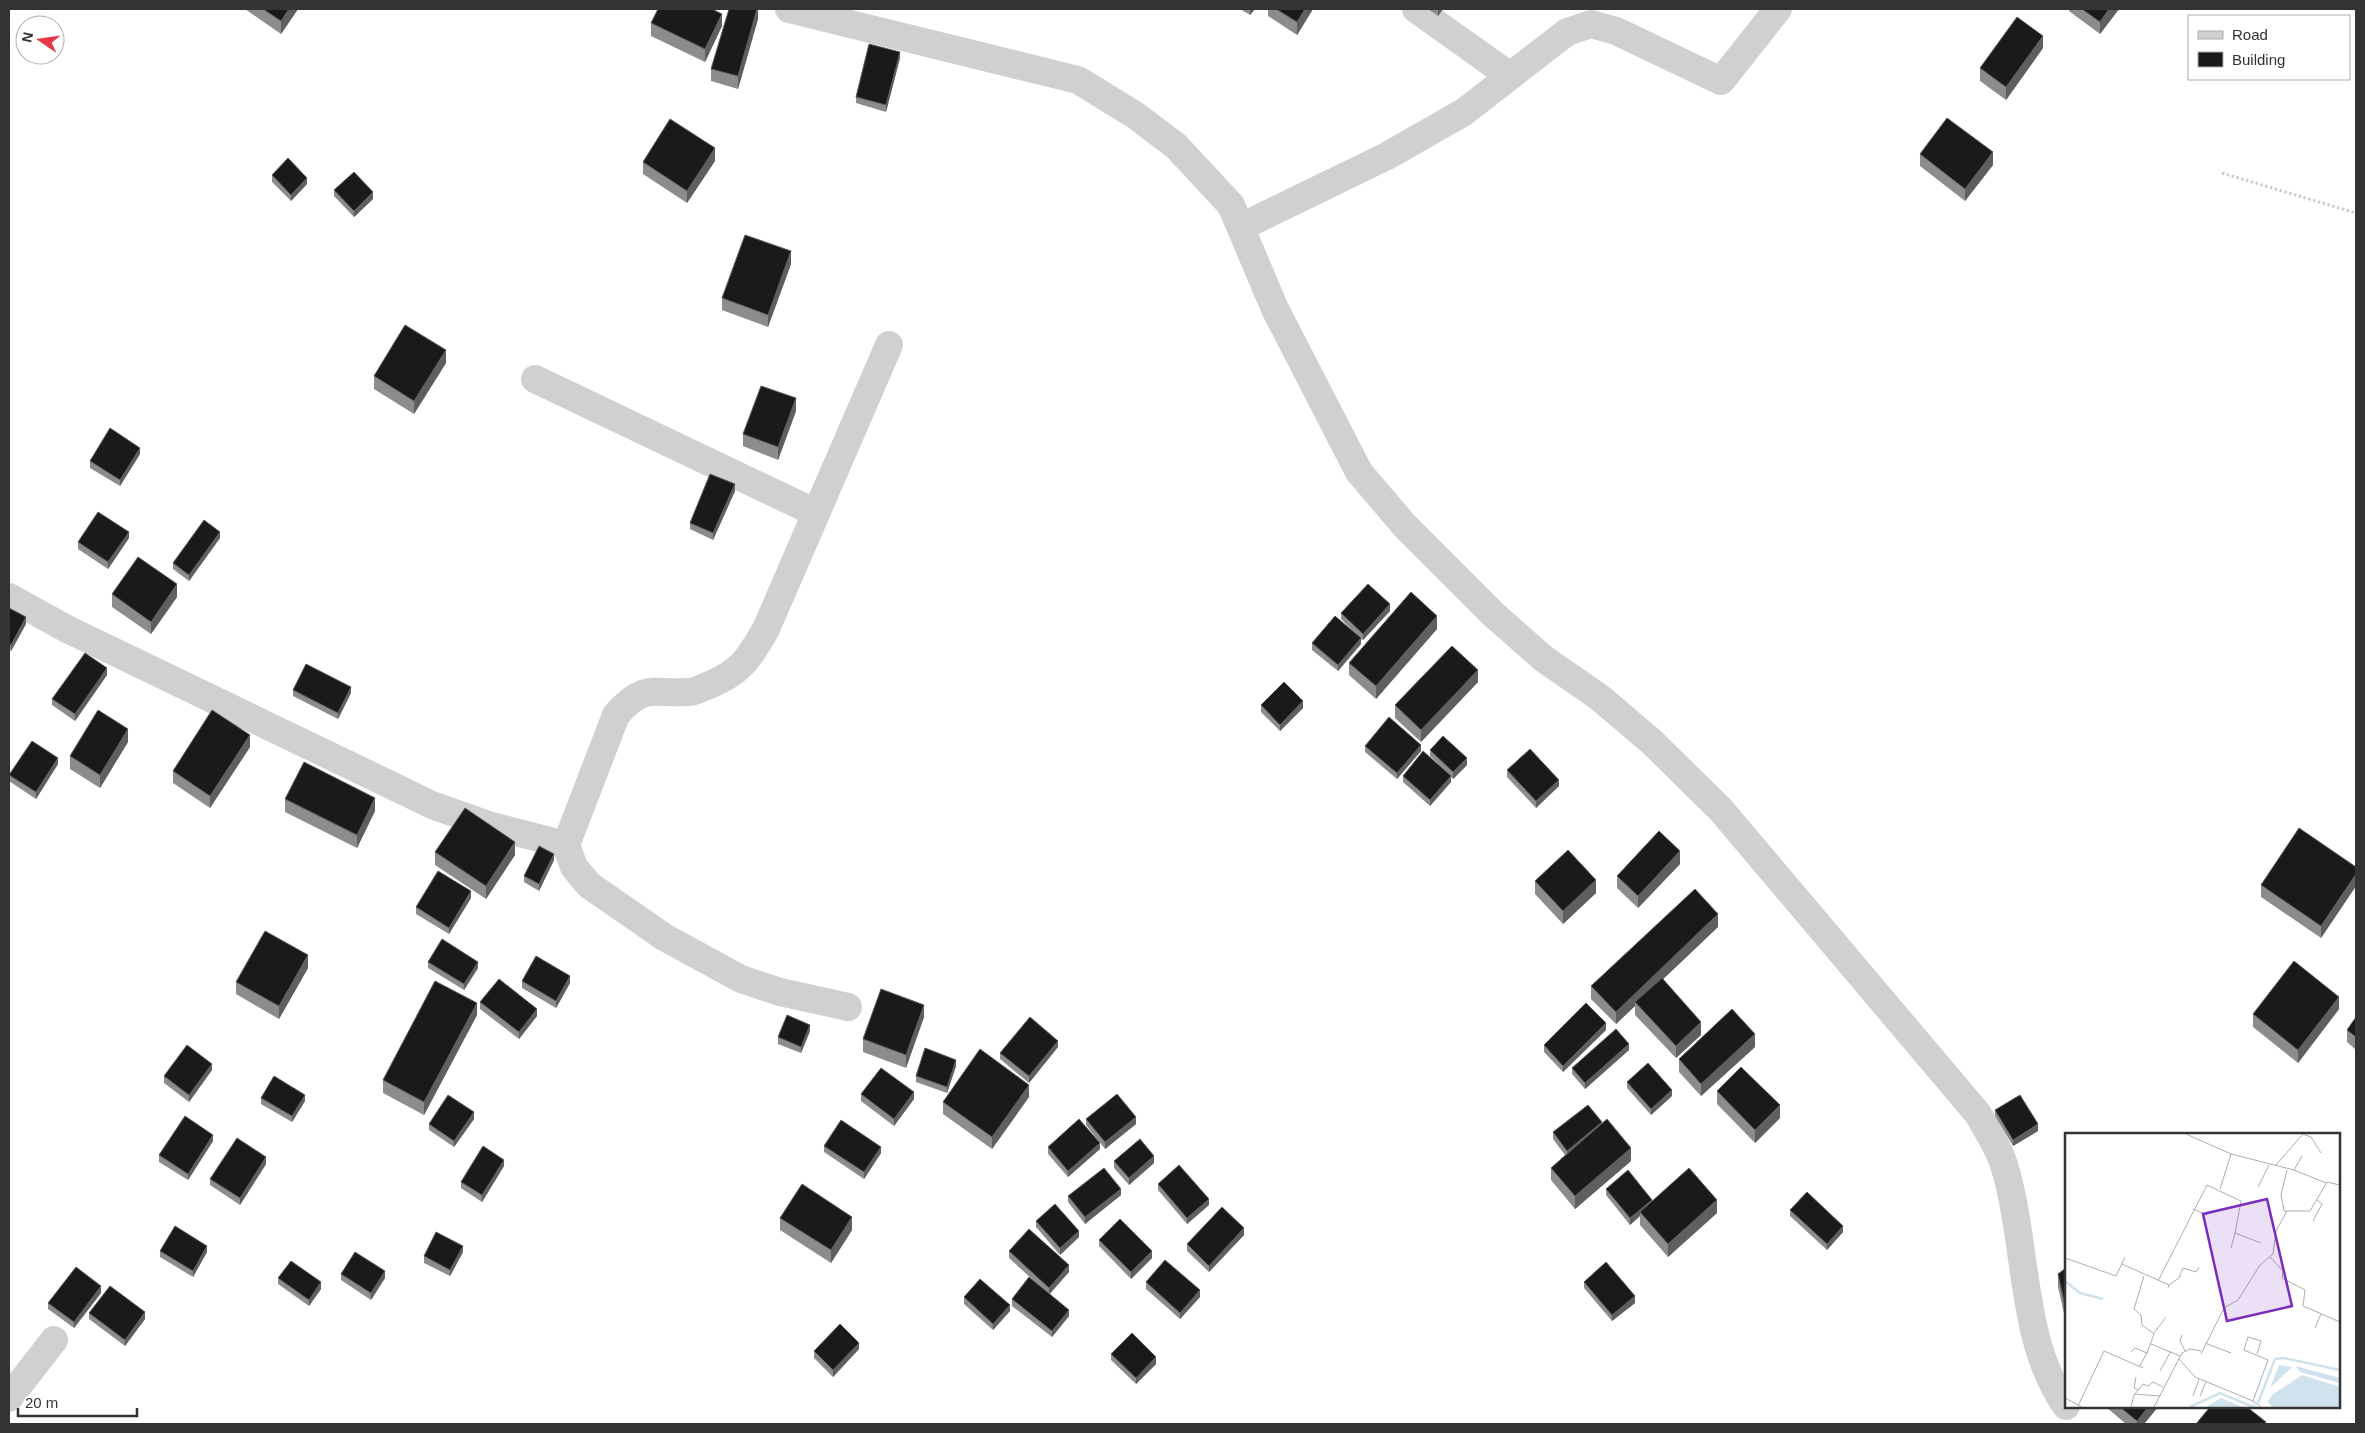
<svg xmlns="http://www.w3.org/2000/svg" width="2365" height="1433" viewBox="0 0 2365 1433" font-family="Arial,sans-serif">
<rect width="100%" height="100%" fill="#fff"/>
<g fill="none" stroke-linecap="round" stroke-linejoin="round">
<!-- path -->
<path stroke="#cdcdcd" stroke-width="3" stroke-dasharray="2.5 2.5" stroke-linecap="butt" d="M 2222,173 L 2356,213"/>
<!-- minor -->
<g stroke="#d0d0d0" stroke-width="28">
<path d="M 789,9 L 1078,80 L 1135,115 L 1176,146 L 1231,205 L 1275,309 L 1359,472 L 1405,526 L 1493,614 L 1544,659 L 1599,697 L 1652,742 L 1721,810 L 1978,1114 C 1987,1130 1999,1148 2004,1165 C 2028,1242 2019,1339 2066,1406"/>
<path d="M 1416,9 L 1510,76"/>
<path d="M 1241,227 L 1387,156 L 1464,112 L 1567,32 L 1591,24 L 1616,31 L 1721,81 L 1778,9"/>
<path d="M 535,379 L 816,513"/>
<path d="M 9,597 L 67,629 L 432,805 L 488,825 L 566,845"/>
<path d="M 848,1007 L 780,992 L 741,979 L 664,937 L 589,885 L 574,867 L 566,845 L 616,715 C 644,683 652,694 689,692 C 695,692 701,688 707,686 C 740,673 749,659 766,629 L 889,345"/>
<path d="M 9,1398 L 54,1340"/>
</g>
</g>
<!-- wall -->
<g fill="#8c8c8c">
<path d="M 245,9 L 298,9 L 281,34 Z"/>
<path d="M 758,9 L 758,19 L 738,89 L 711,81 L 711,69 Z"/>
<path d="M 1240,9 L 1255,9 L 1250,15 Z"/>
<path d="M 1268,9 L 1313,9 L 1297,35 L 1268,16 Z"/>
<path d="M 1428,9 L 1443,9 L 1438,16 Z"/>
<path d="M 2069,9 L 2119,9 L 2100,34 L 2069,11 Z"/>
<path d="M 651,23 L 722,26 L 705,62 L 651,36 Z"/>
<path d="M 2043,48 L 2006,100 L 1980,81 L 1980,68 Z"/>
<path d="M 900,58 L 886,112 L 856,103 L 856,97 Z"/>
<path d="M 1920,154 L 1993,165 L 1965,201 L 1920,166 Z"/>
<path d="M 715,161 L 687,203 L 643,174 L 643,162 Z"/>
<path d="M 272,175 L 307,184 L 291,201 L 272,182 Z"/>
<path d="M 334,190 L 373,199 L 354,217 L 334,196 Z"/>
<path d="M 791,264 L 768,327 L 722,310 L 722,298 Z"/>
<path d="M 446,363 L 414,414 L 374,389 L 374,376 Z"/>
<path d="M 796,411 L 778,460 L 743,446 L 743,434 Z"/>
<path d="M 140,454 L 120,486 L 90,468 L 90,461 Z"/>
<path d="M 735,491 L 713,540 L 690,529 L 690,523 Z"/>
<path d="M 129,538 L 108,569 L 78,549 L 78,542 Z"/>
<path d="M 220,538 L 189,581 L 173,569 L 173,563 Z"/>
<path d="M 112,594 L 177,597 L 151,634 L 112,607 Z"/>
<path d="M 9,608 L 26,624 L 11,651 L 9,650 Z"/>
<path d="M 1390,611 L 1363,640 L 1361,639 L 1361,644 L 1338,671 L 1312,650 L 1312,643 L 1353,631 L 1341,619 L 1341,613 Z"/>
<path d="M 1437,629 L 1376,699 L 1349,675 L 1349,663 Z"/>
<path d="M 107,675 L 75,721 L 52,705 L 52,699 Z"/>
<path d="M 1478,682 L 1421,742 L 1395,718 L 1395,705 Z"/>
<path d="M 293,690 L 351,693 L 338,719 L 293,696 Z"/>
<path d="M 1261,705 L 1303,708 L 1280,731 L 1261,712 Z"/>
<path d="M 128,742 L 100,788 L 70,769 L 70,756 Z"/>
<path d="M 1365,746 L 1421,751 L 1397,779 L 1365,752 Z"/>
<path d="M 250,747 L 210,808 L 173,783 L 173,771 Z"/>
<path d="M 1430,750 L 1467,765 L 1453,779 L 1451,777 L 1451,782 L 1430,806 L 1403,782 L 1403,776 L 1438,764 L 1430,756 Z"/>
<path d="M 58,764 L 36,799 L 9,781 L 9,775 Z"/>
<path d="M 1507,770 L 1559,786 L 1536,808 L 1507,777 Z"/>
<path d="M 285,799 L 375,811 L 357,848 L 285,812 Z"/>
<path d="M 435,852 L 515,855 L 486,899 L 435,865 Z"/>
<path d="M 554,860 L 539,891 L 524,882 L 524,876 Z"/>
<path d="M 1680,864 L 1638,908 L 1617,888 L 1617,876 Z"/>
<path d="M 2356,867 L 2356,886 L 2321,938 L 2261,897 L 2261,885 Z"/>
<path d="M 1535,881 L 1596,893 L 1563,924 L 1535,894 Z"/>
<path d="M 471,898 L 449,934 L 416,914 L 416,907 Z"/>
<path d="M 1718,927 L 1663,979 L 1701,1035 L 1676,1058 L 1635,1015 L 1635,1006 L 1616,1024 L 1591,999 L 1591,986 Z"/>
<path d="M 428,962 L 478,968 L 464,990 L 428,968 Z"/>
<path d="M 308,968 L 279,1019 L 236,994 L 236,982 Z"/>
<path d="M 522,981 L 570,983 L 556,1008 L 522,988 Z"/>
<path d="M 480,1002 L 537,1016 L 519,1039 L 480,1009 Z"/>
<path d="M 2339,1009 L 2298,1063 L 2253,1027 L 2253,1014 Z"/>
<path d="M 477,1015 L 424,1115 L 383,1093 L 383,1080 Z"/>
<path d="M 924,1017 L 906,1068 L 863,1052 L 863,1039 Z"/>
<path d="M 2356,1017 L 2356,1050 L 2347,1042 L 2347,1030 Z"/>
<path d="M 1606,1030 L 1563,1072 L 1544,1052 L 1544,1045 Z"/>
<path d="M 810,1031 L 801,1053 L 778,1044 L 778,1037 Z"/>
<path d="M 1058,1047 L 1029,1083 L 1000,1059 L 1000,1053 Z"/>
<path d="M 1755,1047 L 1701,1096 L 1679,1072 L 1679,1059 Z"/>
<path d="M 1629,1050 L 1585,1089 L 1572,1074 L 1572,1068 Z"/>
<path d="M 956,1066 L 947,1093 L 916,1082 L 916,1076 Z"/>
<path d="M 212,1070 L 189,1102 L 164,1083 L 164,1076 Z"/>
<path d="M 1627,1082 L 1672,1096 L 1651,1115 L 1627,1088 Z"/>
<path d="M 1717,1091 L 1780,1118 L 1755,1143 L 1717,1104 Z"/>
<path d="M 861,1094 L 914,1099 L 894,1126 L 861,1101 Z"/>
<path d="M 1029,1097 L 992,1149 L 943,1114 L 943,1102 Z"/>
<path d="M 261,1098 L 305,1101 L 292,1122 L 261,1104 Z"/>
<path d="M 1995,1110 L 2038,1131 L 2013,1146 L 1995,1116 Z"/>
<path d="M 474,1119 L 454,1147 L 429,1130 L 429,1124 Z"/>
<path d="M 1086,1119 L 1136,1124 L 1105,1149 L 1086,1125 Z"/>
<path d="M 1602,1124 L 1631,1161 L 1575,1209 L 1551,1180 L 1551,1168 L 1565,1155 L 1553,1139 L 1553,1132 Z"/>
<path d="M 213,1141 L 188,1180 L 159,1162 L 159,1155 Z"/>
<path d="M 824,1146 L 881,1153 L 864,1179 L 824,1152 Z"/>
<path d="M 1048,1147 L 1100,1149 L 1068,1177 L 1048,1154 Z"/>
<path d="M 1114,1161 L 1154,1163 L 1129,1185 L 1114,1168 Z"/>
<path d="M 266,1164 L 240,1205 L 210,1185 L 210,1179 Z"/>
<path d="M 504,1166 L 482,1202 L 461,1188 L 461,1182 Z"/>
<path d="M 1158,1184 L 1209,1205 L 1187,1224 L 1158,1190 Z"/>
<path d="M 1606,1189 L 1652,1201 L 1717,1213 L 1668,1257 L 1640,1225 L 1640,1216 L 1630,1225 L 1606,1195 Z"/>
<path d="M 1121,1195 L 1085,1224 L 1068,1202 L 1068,1196 Z"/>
<path d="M 1790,1210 L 1843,1232 L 1827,1250 L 1790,1216 Z"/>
<path d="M 780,1218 L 852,1230 L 831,1263 L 780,1230 Z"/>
<path d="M 1036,1221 L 1079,1237 L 1060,1255 L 1036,1227 Z"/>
<path d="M 1244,1235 L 1209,1272 L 1187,1251 L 1187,1244 Z"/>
<path d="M 1099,1240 L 1152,1258 L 1131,1279 L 1099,1246 Z"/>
<path d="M 160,1251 L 207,1252 L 193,1277 L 160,1257 Z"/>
<path d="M 1009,1251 L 1069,1272 L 1050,1294 L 1069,1316 L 1052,1337 L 1012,1306 L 1012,1299 L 1044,1290 L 1009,1258 Z"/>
<path d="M 463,1252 L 450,1276 L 424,1263 L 424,1256 Z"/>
<path d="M 2066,1268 L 2066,1322 L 2058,1287 L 2058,1274 Z"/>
<path d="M 341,1274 L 385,1278 L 371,1300 L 341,1280 Z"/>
<path d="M 278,1278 L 321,1289 L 309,1306 L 278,1284 Z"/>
<path d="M 1146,1282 L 1200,1297 L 1180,1319 L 1146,1289 Z"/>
<path d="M 1584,1282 L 1635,1303 L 1612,1321 L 1584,1288 Z"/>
<path d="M 101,1293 L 74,1328 L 48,1309 L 48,1303 Z"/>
<path d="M 964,1297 L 1010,1311 L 993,1330 L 964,1304 Z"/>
<path d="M 89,1313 L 145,1319 L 125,1346 L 89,1319 Z"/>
<path d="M 859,1349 L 833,1377 L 814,1358 L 814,1351 Z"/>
<path d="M 1111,1354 L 1156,1364 L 1136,1384 L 1111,1360 Z"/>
<path d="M 2106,1407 L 2158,1407 L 2144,1424 L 2126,1424 Z"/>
</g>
<!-- shaded-wall -->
<g fill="#5f5f5f">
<path d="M 289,9 L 298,9 L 281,34 L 281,21 Z"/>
<path d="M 757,9 L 758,9 L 758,19 L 738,89 L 738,76 Z"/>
<path d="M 1250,9 L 1255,9 L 1250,15 Z"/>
<path d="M 1305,9 L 1313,9 L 1297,35 L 1297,22 Z"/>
<path d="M 1439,9 L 1443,9 L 1438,16 L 1438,10 Z"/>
<path d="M 2109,9 L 2119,9 L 2100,34 L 2100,22 Z"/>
<path d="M 722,14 L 722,26 L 705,62 L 705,49 Z"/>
<path d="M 2043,36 L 2043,48 L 2006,100 L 2006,87 Z"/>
<path d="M 900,52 L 900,58 L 886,112 L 886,105 Z"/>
<path d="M 715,148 L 715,161 L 687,203 L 687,191 Z"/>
<path d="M 1993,152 L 1993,165 L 1965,201 L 1965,189 Z"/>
<path d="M 307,178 L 307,184 L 291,201 L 291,195 Z"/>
<path d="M 373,192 L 373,199 L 354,217 L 354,211 Z"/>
<path d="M 791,251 L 791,264 L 768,327 L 768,315 Z"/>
<path d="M 446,350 L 446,363 L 414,414 L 414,401 Z"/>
<path d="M 796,398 L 796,411 L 778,460 L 778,447 Z"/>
<path d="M 140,448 L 140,454 L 120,486 L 120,480 Z"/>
<path d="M 735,484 L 735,491 L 713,540 L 713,533 Z"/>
<path d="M 129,532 L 129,538 L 108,569 L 108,562 Z"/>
<path d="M 220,532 L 220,538 L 189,581 L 189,575 Z"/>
<path d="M 177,584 L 177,597 L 151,634 L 151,622 Z"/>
<path d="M 1390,604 L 1390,611 L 1363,640 L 1363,634 Z"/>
<path d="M 1437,616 L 1437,629 L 1376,699 L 1376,686 Z"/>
<path d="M 26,617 L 26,624 L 11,651 L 11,645 Z"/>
<path d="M 1361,638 L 1361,644 L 1338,671 L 1338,665 Z"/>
<path d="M 107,668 L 107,675 L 75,721 L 75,714 Z"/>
<path d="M 1478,670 L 1478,682 L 1421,742 L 1421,730 Z"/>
<path d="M 351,687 L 351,693 L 338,719 L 338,713 Z"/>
<path d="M 1303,701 L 1303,708 L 1280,731 L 1280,725 Z"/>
<path d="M 128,729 L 128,742 L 100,788 L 100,775 Z"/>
<path d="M 250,735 L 250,747 L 210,808 L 210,796 Z"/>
<path d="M 1421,745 L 1421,751 L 1397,779 L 1397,773 Z"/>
<path d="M 58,758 L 58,764 L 36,799 L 36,792 Z"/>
<path d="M 1467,758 L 1467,765 L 1453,779 L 1453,772 Z"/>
<path d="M 1451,776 L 1451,782 L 1430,806 L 1430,800 Z"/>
<path d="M 1559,780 L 1559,786 L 1536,808 L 1536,801 Z"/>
<path d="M 375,798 L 375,811 L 357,848 L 357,835 Z"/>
<path d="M 515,842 L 515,855 L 486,899 L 486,886 Z"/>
<path d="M 1680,851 L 1680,864 L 1638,908 L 1638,896 Z"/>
<path d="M 554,854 L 554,860 L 539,891 L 539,884 Z"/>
<path d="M 2356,874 L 2356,886 L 2321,938 L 2321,926 Z"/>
<path d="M 1596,880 L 1596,893 L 1563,924 L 1563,911 Z"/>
<path d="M 471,891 L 471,898 L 449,934 L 449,928 Z"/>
<path d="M 1718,914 L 1718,927 L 1637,1004 L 1635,1002 L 1635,1006 L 1616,1024 L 1616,1012 Z"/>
<path d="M 308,955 L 308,968 L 279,1019 L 279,1006 Z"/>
<path d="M 478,962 L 478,968 L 464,990 L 464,984 Z"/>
<path d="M 570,976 L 570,983 L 556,1008 L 556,1001 Z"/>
<path d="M 2339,997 L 2339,1009 L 2298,1063 L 2298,1050 Z"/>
<path d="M 477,1003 L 477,1015 L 424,1115 L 424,1102 Z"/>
<path d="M 924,1005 L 924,1017 L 906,1068 L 906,1055 Z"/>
<path d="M 537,1009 L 537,1016 L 519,1039 L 519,1032 Z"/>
<path d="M 1701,1022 L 1701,1035 L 1676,1058 L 1676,1046 Z"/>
<path d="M 1606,1023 L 1606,1030 L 1563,1072 L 1563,1066 Z"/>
<path d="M 810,1025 L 810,1031 L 801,1053 L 801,1047 Z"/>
<path d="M 1755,1034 L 1755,1047 L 1701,1096 L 1701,1084 Z"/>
<path d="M 1058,1041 L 1058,1047 L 1029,1083 L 1029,1076 Z"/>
<path d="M 1629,1044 L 1629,1050 L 1585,1089 L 1585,1083 Z"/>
<path d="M 956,1060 L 956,1066 L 947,1093 L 947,1087 Z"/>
<path d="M 212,1064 L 212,1070 L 189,1102 L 189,1095 Z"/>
<path d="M 1029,1085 L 1029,1097 L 992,1149 L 992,1137 Z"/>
<path d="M 1672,1090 L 1672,1096 L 1651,1115 L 1651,1109 Z"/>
<path d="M 914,1092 L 914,1099 L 894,1126 L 894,1119 Z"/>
<path d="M 305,1095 L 305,1101 L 292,1122 L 292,1116 Z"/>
<path d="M 1780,1105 L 1780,1118 L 1755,1143 L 1755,1130 Z"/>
<path d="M 474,1112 L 474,1119 L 454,1147 L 454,1141 Z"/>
<path d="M 1136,1117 L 1136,1124 L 1105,1149 L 1105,1142 Z"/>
<path d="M 1602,1122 L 1602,1129 L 1567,1157 L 1567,1151 Z"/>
<path d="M 2038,1124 L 2038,1131 L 2013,1146 L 2013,1140 Z"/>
<path d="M 213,1135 L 213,1141 L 188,1180 L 188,1174 Z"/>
<path d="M 1100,1143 L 1100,1149 L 1068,1177 L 1068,1171 Z"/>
<path d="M 881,1147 L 881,1153 L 864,1179 L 864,1172 Z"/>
<path d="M 1631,1148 L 1631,1161 L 1575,1209 L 1575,1196 Z"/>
<path d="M 1154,1156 L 1154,1163 L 1129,1185 L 1129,1178 Z"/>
<path d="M 266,1157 L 266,1164 L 240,1205 L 240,1198 Z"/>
<path d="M 504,1160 L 504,1166 L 482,1202 L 482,1195 Z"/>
<path d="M 1121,1189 L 1121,1195 L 1085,1224 L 1085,1217 Z"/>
<path d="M 1209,1199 L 1209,1205 L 1187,1224 L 1187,1218 Z"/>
<path d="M 1652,1200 L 1652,1206 L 1640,1212 L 1640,1216 L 1630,1225 L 1630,1218 Z"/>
<path d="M 1717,1200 L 1717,1213 L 1668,1257 L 1668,1244 Z"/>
<path d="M 852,1217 L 852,1230 L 831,1263 L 831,1250 Z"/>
<path d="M 1843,1226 L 1843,1232 L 1827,1250 L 1827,1244 Z"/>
<path d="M 1244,1228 L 1244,1235 L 1209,1272 L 1209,1266 Z"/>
<path d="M 1079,1231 L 1079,1237 L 1060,1255 L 1060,1248 Z"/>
<path d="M 207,1246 L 207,1252 L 193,1277 L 193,1271 Z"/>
<path d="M 463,1246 L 463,1252 L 450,1276 L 450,1270 Z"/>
<path d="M 1152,1251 L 1152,1258 L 1131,1279 L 1131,1272 Z"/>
<path d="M 1069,1265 L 1069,1272 L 1049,1294 L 1049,1288 Z"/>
<path d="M 385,1271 L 385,1278 L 371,1300 L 371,1293 Z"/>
<path d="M 321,1282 L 321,1289 L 309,1306 L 309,1300 Z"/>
<path d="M 101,1286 L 101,1293 L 74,1328 L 74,1322 Z"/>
<path d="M 1200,1290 L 1200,1297 L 1180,1319 L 1180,1313 Z"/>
<path d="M 1635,1296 L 1635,1303 L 1612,1321 L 1612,1315 Z"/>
<path d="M 1010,1305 L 1010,1311 L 993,1330 L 993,1324 Z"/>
<path d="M 1069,1310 L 1069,1316 L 1052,1337 L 1052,1331 Z"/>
<path d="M 145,1312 L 145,1319 L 125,1346 L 125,1340 Z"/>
<path d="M 859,1343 L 859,1349 L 833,1377 L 833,1370 Z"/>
<path d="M 1156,1357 L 1156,1364 L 1136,1384 L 1136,1378 Z"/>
<path d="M 2148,1407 L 2158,1407 L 2144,1424 L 2137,1424 L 2137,1421 Z"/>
</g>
<!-- building -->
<g fill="#1a1a1a" stroke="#5f5f5f">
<path d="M 263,9 L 289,9 L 281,21 Z"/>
<path d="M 658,9 L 712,9 L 722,14 L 705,49 L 651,23 Z"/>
<path d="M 729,9 L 757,9 L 738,76 L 711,69 Z"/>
<path d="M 1276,9 L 1305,9 L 1297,22 Z"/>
<path d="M 2082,9 L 2109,9 L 2100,22 Z"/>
<path d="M 2017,17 L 2043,36 L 2006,87 L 1980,68 Z"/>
<path d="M 869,44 L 900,52 L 886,105 L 856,97 Z"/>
<path d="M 1947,118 L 1993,152 L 1965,189 L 1920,154 Z"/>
<path d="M 670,119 L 715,148 L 687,191 L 643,162 Z"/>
<path d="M 288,158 L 307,178 L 291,195 L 272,175 Z"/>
<path d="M 354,172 L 373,192 L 354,211 L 334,190 Z"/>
<path d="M 745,235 L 791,251 L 768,315 L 722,298 Z"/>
<path d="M 405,325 L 446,350 L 414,401 L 374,376 Z"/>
<path d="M 761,386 L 796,398 L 778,447 L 743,434 Z"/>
<path d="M 110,428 L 140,448 L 120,480 L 90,461 Z"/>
<path d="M 710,474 L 735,484 L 713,533 L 690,523 Z"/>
<path d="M 98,512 L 129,532 L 108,562 L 78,542 Z"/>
<path d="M 204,520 L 220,532 L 189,575 L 173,563 Z"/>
<path d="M 138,557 L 177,584 L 151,622 L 112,594 Z"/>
<path d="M 1368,584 L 1390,604 L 1363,634 L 1341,613 Z"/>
<path d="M 1411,592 L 1437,616 L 1376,686 L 1349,663 Z"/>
<path d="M 9,608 L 26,617 L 11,645 L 9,644 Z"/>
<path d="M 1335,616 L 1361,638 L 1338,665 L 1312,643 Z"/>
<path d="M 1452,646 L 1478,670 L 1421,730 L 1395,705 Z"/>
<path d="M 85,653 L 107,668 L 75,714 L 52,699 Z"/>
<path d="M 306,664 L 351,687 L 338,713 L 293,690 Z"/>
<path d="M 1284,682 L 1303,701 L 1280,725 L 1261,705 Z"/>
<path d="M 98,710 L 128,729 L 100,775 L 70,756 Z"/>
<path d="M 212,710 L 250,735 L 210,796 L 173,771 Z"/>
<path d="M 1389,717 L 1421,745 L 1397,773 L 1365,746 Z"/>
<path d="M 1443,736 L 1467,758 L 1453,772 L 1430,750 Z"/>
<path d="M 32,741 L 58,758 L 36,792 L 9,775 Z"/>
<path d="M 1530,749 L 1559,780 L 1536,801 L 1507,770 Z"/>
<path d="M 1423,751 L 1451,776 L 1430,800 L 1403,776 Z"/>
<path d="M 304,762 L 375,798 L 357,835 L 285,799 Z"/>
<path d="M 465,808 L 515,842 L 486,886 L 435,852 Z"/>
<path d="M 2299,828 L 2356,867 L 2356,874 L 2321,926 L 2261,885 Z"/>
<path d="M 1659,831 L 1680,851 L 1638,896 L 1617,876 Z"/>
<path d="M 539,846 L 554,854 L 539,884 L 524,876 Z"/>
<path d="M 1568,850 L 1596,880 L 1563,911 L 1535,881 Z"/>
<path d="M 438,871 L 471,891 L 449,928 L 416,907 Z"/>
<path d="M 1695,889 L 1718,914 L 1616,1012 L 1591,986 Z"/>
<path d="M 265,931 L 308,955 L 279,1006 L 236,982 Z"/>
<path d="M 442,939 L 478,962 L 464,984 L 428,962 Z"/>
<path d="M 536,956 L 570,976 L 556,1001 L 522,981 Z"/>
<path d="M 2294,961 L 2339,997 L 2298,1050 L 2253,1014 Z"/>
<path d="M 1662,978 L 1701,1022 L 1676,1046 L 1635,1002 Z"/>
<path d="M 499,979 L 537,1009 L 519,1032 L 480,1002 Z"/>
<path d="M 435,981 L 477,1003 L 424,1102 L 383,1080 Z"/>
<path d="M 881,989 L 924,1005 L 906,1055 L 863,1039 Z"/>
<path d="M 1586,1003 L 1606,1023 L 1563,1066 L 1544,1045 Z"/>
<path d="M 1732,1009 L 1755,1034 L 1701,1084 L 1679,1059 Z"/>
<path d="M 787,1015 L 810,1025 L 801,1047 L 778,1037 Z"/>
<path d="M 1030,1017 L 1058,1041 L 1029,1076 L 1000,1053 Z"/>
<path d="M 2356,1017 L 2356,1037 L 2347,1030 Z"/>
<path d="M 1616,1029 L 1629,1044 L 1585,1083 L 1572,1068 Z"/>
<path d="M 187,1045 L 212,1064 L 189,1095 L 164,1076 Z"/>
<path d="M 925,1048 L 956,1060 L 947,1087 L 916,1076 Z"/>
<path d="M 980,1049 L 1029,1085 L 992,1137 L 943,1102 Z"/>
<path d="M 1648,1063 L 1672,1090 L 1651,1109 L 1627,1082 Z"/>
<path d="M 1741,1067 L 1780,1105 L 1755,1130 L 1717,1091 Z"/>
<path d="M 881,1068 L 914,1092 L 894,1119 L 861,1094 Z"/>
<path d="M 274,1076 L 305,1095 L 292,1116 L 261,1098 Z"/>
<path d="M 1117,1094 L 1136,1117 L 1105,1142 L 1086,1119 Z"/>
<path d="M 448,1095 L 474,1112 L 454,1141 L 429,1124 Z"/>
<path d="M 2020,1095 L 2038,1124 L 2013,1140 L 1995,1110 Z"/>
<path d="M 1588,1105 L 1602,1122 L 1567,1151 L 1553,1132 Z"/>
<path d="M 185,1116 L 213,1135 L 188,1174 L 159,1155 Z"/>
<path d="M 1079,1119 L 1100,1143 L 1068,1171 L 1048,1147 Z"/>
<path d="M 1607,1119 L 1631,1148 L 1575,1196 L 1551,1168 Z"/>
<path d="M 841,1120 L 881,1147 L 864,1172 L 824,1146 Z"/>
<path d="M 237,1138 L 266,1157 L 240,1198 L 210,1179 Z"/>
<path d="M 1140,1139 L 1154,1156 L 1129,1178 L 1114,1161 Z"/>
<path d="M 483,1146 L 504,1160 L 482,1195 L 461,1182 Z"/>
<path d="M 1179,1165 L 1209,1199 L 1187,1218 L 1158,1184 Z"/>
<path d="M 1104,1168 L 1121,1189 L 1085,1217 L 1068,1196 Z"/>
<path d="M 1689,1168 L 1717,1200 L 1668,1244 L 1640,1212 Z"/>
<path d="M 1628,1170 L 1652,1200 L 1630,1218 L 1606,1189 Z"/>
<path d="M 802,1184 L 852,1217 L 831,1250 L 780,1218 Z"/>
<path d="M 1807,1192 L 1843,1226 L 1827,1244 L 1790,1210 Z"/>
<path d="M 1055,1204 L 1079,1231 L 1060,1248 L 1036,1221 Z"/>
<path d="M 1222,1207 L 1244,1228 L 1209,1266 L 1187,1244 Z"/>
<path d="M 1120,1219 L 1152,1251 L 1131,1272 L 1099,1240 Z"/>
<path d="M 175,1226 L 207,1246 L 193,1271 L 160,1251 Z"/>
<path d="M 1029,1229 L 1069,1265 L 1049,1288 L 1009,1251 Z"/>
<path d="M 436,1232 L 463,1246 L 450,1270 L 424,1256 Z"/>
<path d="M 355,1252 L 385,1271 L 371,1293 L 341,1274 Z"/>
<path d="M 1165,1260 L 1200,1290 L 1180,1313 L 1146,1282 Z"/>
<path d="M 291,1261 L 321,1282 L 309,1300 L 278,1278 Z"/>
<path d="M 1606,1262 L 1635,1296 L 1612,1315 L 1584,1282 Z"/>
<path d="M 76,1267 L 101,1286 L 74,1322 L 48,1303 Z"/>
<path d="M 2066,1268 L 2066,1310 L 2058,1274 Z"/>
<path d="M 1029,1277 L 1069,1310 L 1052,1331 L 1012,1299 Z"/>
<path d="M 980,1279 L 1010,1305 L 993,1324 L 964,1297 Z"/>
<path d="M 110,1286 L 145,1312 L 125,1340 L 89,1313 Z"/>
<path d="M 840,1324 L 859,1343 L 833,1370 L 814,1351 Z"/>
<path d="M 1132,1333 L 1156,1357 L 1136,1378 L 1111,1354 Z"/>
<path d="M 2120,1407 L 2148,1407 L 2137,1421 Z"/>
<path d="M 2210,1407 L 2247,1407 L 2266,1422 L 2265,1424 L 2196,1424 Z"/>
</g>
<!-- overview -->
<g transform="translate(2065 1133)">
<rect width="275" height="275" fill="#fff"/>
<path d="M 214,232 L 227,234 L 206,254 L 206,253 ZM 231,233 L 275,245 L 275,250 L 235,239 ZM 237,242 L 275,254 L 275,274 L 207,274 L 203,269 L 207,262 ZM 156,265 L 178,274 L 141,274 Z" fill="#cfe2ee"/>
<path fill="none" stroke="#cfe2ee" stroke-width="2.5" d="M 0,148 L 15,160 L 38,166M 193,270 L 210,226 L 219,225 L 275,237M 125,274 L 155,260 L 188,274 L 190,272"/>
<path fill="none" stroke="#adadad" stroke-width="1" d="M 121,1 L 166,21 L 229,37 L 261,50M 238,1 L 246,4 L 256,20M 210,33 L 238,1M 222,37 L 216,62 L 219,78 L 245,78 L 262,49 L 275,52M 229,37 L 237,23M 193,54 L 204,32M 155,56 L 166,21M 128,76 L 142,82M 248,88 L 257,71 L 252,67M 166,115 L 170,100 L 196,110M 205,124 L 218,138 L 217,145 L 240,157 L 238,173 L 275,189M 0,125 L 51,143 L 60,124M 57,131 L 104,152 L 103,155M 93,148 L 142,52 L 176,68 L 170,100M 104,152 L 114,145 L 118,135 L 131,139 L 134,134M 250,195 L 256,181M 89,200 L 101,184M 117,202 L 115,208 L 120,218M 140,210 L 166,220M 86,211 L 115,223M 66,219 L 70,215 L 82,220 L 89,201 L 77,192 L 76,182 L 69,176 L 79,143M 136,221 L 159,175 L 173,167 L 195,132 L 208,121 L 211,98 L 222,78M 114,226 L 130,244 L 188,268 L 196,274M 74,234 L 82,220M 95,238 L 106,218M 71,244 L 69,255 L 73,257M 69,261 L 94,263M 128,263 L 134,246M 135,263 L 141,249M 0,265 L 17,274M 188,268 L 203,227 L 179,217 L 183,204 L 196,208 L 192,221M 13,273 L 39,218 L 78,235M 66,274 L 69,262 L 78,251 L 83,253 L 88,249 L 98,254M 89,274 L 117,220 L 125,216 L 136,218"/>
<path fill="#7b2cbf" fill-opacity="0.15" stroke="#7b2cbf" stroke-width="2.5" d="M 202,66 L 227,173 L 162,188 L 138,81 Z"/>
<rect width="275" height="275" fill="none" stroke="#333" stroke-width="2.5"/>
</g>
<!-- border -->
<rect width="2365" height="1433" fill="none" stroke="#333333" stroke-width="20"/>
<!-- legend -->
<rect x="2188" y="15" width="162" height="65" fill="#ffffff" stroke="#adadad"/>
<rect x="2198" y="31" width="25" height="8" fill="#d0d0d0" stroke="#adadad"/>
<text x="2232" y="40" font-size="15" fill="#333333">Road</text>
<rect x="2198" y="52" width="25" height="15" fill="#1a1a1a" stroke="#adadad"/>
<text x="2232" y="65" font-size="15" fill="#333333">Building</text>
<!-- north arrow -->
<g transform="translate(40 40) rotate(283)"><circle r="24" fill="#ffffff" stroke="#adadad"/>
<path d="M0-4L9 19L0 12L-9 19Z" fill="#e63946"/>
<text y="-8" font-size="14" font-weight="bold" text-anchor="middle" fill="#333333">N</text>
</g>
<!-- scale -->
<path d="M18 1408v8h119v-8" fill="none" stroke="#333333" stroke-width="2.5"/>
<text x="25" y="1408" font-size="15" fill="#333333" stroke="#ffffff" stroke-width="4" paint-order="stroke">20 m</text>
</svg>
